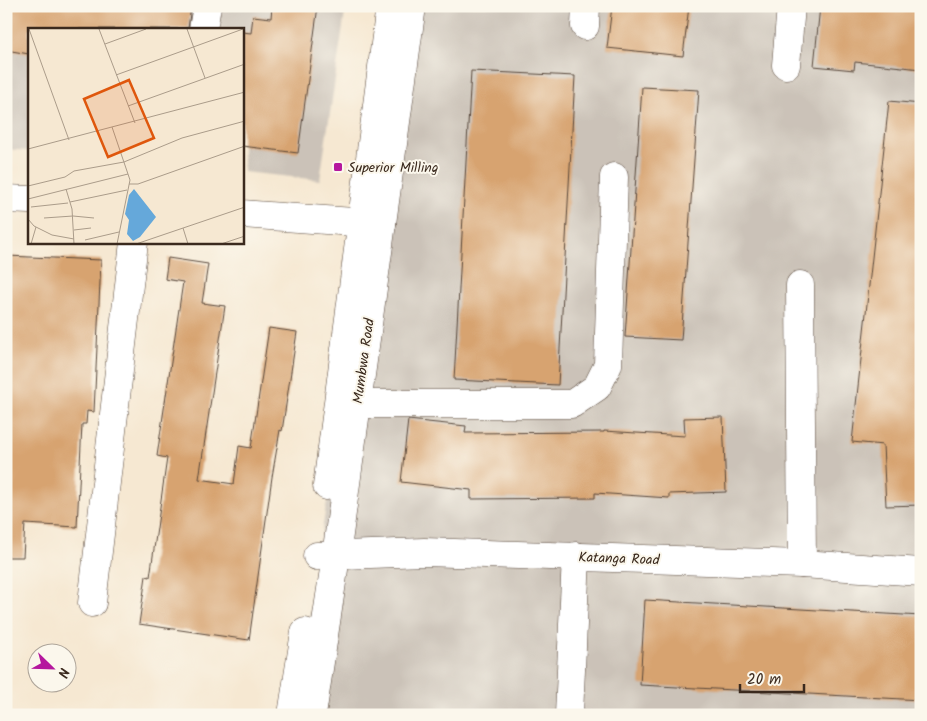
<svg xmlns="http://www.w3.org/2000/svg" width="927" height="721" viewBox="0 0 927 721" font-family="Kalam,sans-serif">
<rect width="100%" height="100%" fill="#fbf7ec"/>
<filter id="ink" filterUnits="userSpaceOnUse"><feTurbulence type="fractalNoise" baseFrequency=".02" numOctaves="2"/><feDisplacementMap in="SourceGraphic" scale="10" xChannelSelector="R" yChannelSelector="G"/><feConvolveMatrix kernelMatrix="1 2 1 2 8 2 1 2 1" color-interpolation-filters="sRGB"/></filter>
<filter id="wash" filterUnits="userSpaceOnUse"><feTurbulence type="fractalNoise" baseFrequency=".0096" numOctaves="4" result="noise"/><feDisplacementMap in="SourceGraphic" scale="20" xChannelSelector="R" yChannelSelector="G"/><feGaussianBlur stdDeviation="1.12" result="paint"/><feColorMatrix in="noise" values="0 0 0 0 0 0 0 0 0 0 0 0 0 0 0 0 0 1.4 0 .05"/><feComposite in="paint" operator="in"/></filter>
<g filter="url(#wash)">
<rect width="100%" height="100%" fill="#f6e8d2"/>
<!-- industrial -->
<g fill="#cbc2b8">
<path d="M 6,6 L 346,6 L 320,180 L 243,172 L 242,29 L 29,29 L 29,151 L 6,149 Z"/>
<path d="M 412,6 L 921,6 L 921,715 L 296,715 L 317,560 Z"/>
</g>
<g id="blocks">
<!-- building -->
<g fill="#d7a370">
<path d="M 6,6 L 191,6 L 188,29 L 29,29 L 29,54 L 6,50 Z"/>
<path d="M 272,6 L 318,6 L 298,153 L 242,146 L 242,32 L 251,33 L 253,16 L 271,18 Z"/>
<path d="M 612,6 L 689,6 L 683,56 L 607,48 Z"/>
<path d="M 820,6 L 921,6 L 921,69 L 855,62 L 854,70 L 814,66 Z"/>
<path d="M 471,71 L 575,76 L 558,385 L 454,380 Z"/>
<path d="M 642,87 L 699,90 L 681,340 L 625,337 Z"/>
<path d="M 889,101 L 921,104 L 921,505 L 886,506 L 883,445 L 852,442 Z"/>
<path d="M 6,256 L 101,260 L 94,412 L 87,411 L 86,424 L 82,424 L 77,527 L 25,524 L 23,557 L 6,557 Z"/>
<path d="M 168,258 L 208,264 L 202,303 L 225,306 L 199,479 L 234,484 L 239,446 L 251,448 L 269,328 L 297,332 L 282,431 L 280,430 L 272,477 L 249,640 L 139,624 L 146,576 L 150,577 L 167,458 L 157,456 L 183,282 L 165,279 Z"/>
<path d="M 723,417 L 726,492 L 669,494 L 669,498 L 595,493 L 595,498 L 471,499 L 471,490 L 401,482 L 408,420 L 466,426 L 465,433 L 604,432 L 604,431 L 685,436 L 684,418 Z"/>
<path d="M 645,600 L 921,616 L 921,700 L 640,685 Z"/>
</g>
</g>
</g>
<g filter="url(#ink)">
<use href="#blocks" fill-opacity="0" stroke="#574639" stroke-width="1"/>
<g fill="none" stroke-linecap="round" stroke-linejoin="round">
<defs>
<g id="minor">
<path d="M 585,26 L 586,6"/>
<path d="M 203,29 L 207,6"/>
<path d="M 786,65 L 791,6"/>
<path d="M 6,199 L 29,200"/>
<path d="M 242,214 L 382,224"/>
<path d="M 800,285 L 802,564"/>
<path d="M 357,404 L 572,404 L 597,387 L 608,365 L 614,177"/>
<path d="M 317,556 L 424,552 L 802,564 L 921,572"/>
<path d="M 92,603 L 134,242"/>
<path d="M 569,715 L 576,556"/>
</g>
<g id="major">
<path d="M 327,486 L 390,6"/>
<path d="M 292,715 L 305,632"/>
<path d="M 312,715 L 336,556 L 412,6"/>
</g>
</defs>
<!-- minor casing -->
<use href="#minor" stroke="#574639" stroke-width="29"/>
<!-- major casing -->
<use href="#major" stroke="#574639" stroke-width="29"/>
<!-- minor -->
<use href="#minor" stroke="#fff" stroke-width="28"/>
<!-- major -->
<use href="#major" stroke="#fff" stroke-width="28"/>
</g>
</g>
<!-- markers -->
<rect fill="#b5179e" stroke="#fbf7ec" stroke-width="2" x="333" y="162" width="10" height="10" rx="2.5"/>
<g text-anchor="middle" stroke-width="4" stroke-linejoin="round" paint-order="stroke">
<!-- poi labels -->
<g font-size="14" fill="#3b2a1e" stroke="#fbf7ec" text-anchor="start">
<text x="348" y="172">Superior Milling</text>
</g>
<!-- street labels -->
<g font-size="14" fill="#3b2a1e" stroke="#fbf7ec">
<text transform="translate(363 361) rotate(-82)" y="5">Mumbwa Road</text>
<text transform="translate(619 558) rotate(2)" y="5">Katanga Road</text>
</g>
</g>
<!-- overview -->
<g transform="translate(28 28)">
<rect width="216" height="216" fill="#f6e8d2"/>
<path d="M 106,161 L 128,189 L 112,209 L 105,213 L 99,206 L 101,192 L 97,186 L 101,167 Z" fill="#65a8da"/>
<path fill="none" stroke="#ab9c8a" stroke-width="1" d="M 1,1 L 41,112M 71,1 L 107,95M 159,1 L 177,50M 77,16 L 118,1M 88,47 L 215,1M 100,78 L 217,36M 84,99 L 102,152 L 89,216M 0,121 L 217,64M 101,156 L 110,156 L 217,118M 0,158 L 37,149 L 46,143 L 96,134 L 154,110 L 217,93M 38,161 L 44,181 L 46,216M 0,171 L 100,146M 42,174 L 99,162M 3,179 L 40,175M 45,188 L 66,190M 16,190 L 45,188M 0,191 L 6,198 L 24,207 L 46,211M 155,200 L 160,216M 46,202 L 63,200M 57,212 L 91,204M 3,216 L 8,199M 108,216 L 217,179M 193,216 L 217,208"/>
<path fill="#df570d" fill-opacity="0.15" stroke="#df570d" stroke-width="2.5" d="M 101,52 L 126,110 L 80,129 L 56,71 Z"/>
<rect width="216" height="216" fill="none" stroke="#3b2a1e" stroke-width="2.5"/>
</g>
<!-- margin -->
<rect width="927" height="721" fill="none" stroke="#fbf7ec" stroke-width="25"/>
<!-- north arrow -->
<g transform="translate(52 668) rotate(113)"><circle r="24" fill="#fbf7ec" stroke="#aea59a"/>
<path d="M0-4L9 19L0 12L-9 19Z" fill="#b5179e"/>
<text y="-8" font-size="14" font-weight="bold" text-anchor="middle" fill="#3b2a1e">N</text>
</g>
<!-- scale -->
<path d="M740 684v8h64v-8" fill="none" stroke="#3b2a1e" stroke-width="2.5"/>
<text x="747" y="684" font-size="15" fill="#3b2a1e" stroke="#fbf7ec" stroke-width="4" paint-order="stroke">20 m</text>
</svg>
